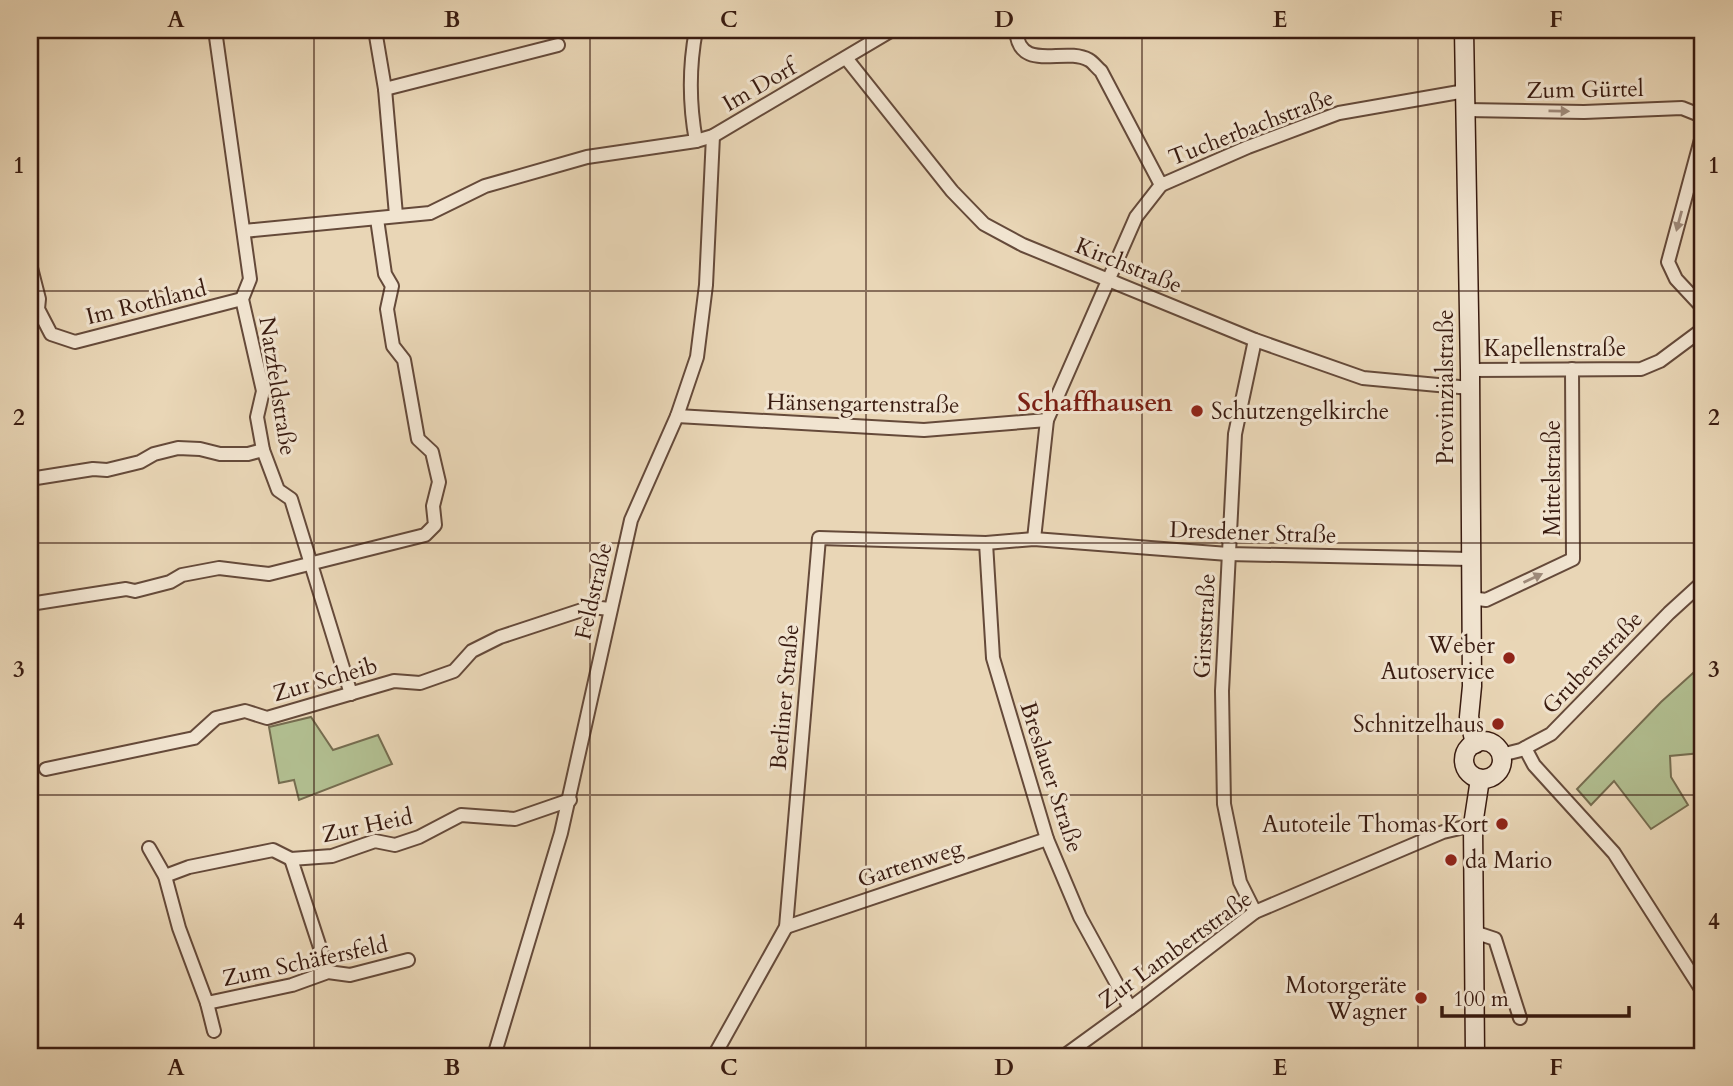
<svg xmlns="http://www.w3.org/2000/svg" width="1733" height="1086" viewBox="0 0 1733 1086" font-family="Cardo,serif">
<rect width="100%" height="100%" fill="#e9d6b6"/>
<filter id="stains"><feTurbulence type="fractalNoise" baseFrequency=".00286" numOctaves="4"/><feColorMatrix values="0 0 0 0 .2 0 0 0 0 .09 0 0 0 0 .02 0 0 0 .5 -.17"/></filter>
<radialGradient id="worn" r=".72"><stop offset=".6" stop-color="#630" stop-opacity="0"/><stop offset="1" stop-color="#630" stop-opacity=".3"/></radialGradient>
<!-- green -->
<g fill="#b2bf91" stroke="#766d50" stroke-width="2">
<path d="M 1703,664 L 1701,753 L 1670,756 L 1671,777 L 1688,805 L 1651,829 L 1614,781 L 1591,805 L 1577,789 L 1661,702 Z"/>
<path d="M 311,717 L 333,750 L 378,735 L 392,764 L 299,800 L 294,780 L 279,783 L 269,727 Z"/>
</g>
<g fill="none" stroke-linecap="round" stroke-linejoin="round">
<defs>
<g id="street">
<path d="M 215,30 L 250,279 L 242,299 L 263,391 L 257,417 L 263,450 L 278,490 L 291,499 L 351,694"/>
<path d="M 375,30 L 385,89 L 396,215"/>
<path d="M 1016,30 C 1019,74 1064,46 1089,60 C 1093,62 1097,68 1101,71 L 1161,185 L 1248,147 L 1339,113 L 1465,91"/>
<path d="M 846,58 L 952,191 L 984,224 L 1023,245 L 1255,340 L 1363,378 L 1470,388"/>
<path d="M 385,89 L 558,45"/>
<path d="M 1466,110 L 1584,112 L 1682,108 L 1702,116 L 1703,132 L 1668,262 L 1676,279 L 1703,308"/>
<path d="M 696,141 C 689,103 689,67 696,30"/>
<path d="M 30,205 L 30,236"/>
<path d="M 244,231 L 430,213 L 485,186 L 587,157 L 696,141 L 713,136 L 892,30"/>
<path d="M 30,264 L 39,299 L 38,309 L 51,334 L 75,342 L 242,299"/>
<path d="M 1470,370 L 1641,369 L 1660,361 L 1703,329"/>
<path d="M 677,416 L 924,430 L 1047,420"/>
<path d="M 30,479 L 93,469 L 107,470 L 140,462 L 154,454 L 178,448 L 200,449 L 220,454 L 248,454 L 263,450"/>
<path d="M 1034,539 L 1047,420 L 1136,217 L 1161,185"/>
<path d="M 986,543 L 993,658 L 1047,839 L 1080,917 L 1130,1008"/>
<path d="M 1470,598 L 1486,600 L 1573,559 L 1572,369"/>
<path d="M 30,604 L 126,589 L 135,591 L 170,582 L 182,575 L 219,568 L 269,574 L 425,535 L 435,525 L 433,506 L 439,482 L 432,452 L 418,439 L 404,360 L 393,346 L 387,309 L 392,286 L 385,274 L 377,219"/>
<path d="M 1525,748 L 1534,765 L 1614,853 L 1703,992"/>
<path d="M 1501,755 L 1521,750 L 1551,734 L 1669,613 L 1703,582"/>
<path d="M 46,769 L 194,738 L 216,718 L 245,711 L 267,718 L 394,681 L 420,683 L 454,671 L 472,651 L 500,637 L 591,607 L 610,609"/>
<path d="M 149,848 L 165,876 L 179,928 L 207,1003 L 292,985 L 328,972 L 350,975 L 408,960"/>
<path d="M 165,876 L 189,867 L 273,850 L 291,859"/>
<path d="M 1255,912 L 1240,882 L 1224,804 L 1222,691 L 1235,434 L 1255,340"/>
<path d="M 786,927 L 1047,839"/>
<path d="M 1474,932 L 1495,939 L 1520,1018"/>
<path d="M 328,972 L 291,859 L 332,856 L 375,841 L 395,845 L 419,837 L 461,815 L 515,819 L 570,800"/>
<path d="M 207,1003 L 214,1031"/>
<path d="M 494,1056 L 561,833 L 631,520 L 677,416 L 697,357 L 706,285 L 713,136"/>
<path d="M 714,1056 L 786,927 L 819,538 L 986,543 L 1034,539 L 1228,554 L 1470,559"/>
<path d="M 1064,1056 L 1137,1003 L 1255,912 L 1443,832 L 1473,825"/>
</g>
<g id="secondary">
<path d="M 1464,30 L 1470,370 L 1472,686 L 1469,717 L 1475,744"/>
<circle cx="1483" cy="760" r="19"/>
<path d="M 1475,1056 L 1473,825 L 1480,779"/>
</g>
</defs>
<!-- street casing -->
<use href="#street" stroke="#654a3a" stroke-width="16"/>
<!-- secondary casing -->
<use href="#secondary" stroke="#391b10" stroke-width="21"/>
<!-- street -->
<use href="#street" stroke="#f1e4d0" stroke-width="12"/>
<!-- secondary -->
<use href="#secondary" stroke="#f1e4d0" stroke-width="18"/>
</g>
<!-- one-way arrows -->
<defs><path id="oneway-solid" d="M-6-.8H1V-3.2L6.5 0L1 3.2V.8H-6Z" transform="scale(1.75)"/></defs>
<g fill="#9e8a7a">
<use href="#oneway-solid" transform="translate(1559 111) rotate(1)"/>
<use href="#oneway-solid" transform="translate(1679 221) rotate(105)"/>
<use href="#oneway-solid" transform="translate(1533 578) rotate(-25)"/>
</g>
<!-- grid -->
<path fill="none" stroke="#391b10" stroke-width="2" stroke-opacity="0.55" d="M 314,30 L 314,1056M 590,30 L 590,1056M 866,30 L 866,1056M 1142,30 L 1142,1056M 1418,30 L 1418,1056M 30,291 L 1703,291M 30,543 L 1703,543M 30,795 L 1703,795"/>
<!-- markers -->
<g fill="#8f2418" stroke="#f1e4d0" stroke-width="2.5">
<circle cx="1197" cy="411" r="7"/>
<circle cx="1509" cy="658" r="7"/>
<circle cx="1498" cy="724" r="7"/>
<circle cx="1502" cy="824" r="7"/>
<circle cx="1451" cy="860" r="7"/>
<circle cx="1421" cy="998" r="7"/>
</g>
<g text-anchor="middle" stroke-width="6" stroke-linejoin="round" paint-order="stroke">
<!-- street labels -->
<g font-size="23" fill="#391b10" stroke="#f1e4d0">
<text transform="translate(759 85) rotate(-30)" y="8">Im Dorf</text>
<text transform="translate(1585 89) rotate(-1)" y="8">Zum Gürtel</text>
<text transform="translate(1251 127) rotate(-21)" y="8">Tucherbachstraße</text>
<text transform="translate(1129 265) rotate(22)" y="8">Kirchstraße</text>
<text transform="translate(146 302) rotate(-14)" y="8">Im Rothland</text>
<text x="1555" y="356">Kapellenstraße</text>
<text transform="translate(278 386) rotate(81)" y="8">Natzfeldstraße</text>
<text transform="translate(1445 387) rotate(-90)" y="8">Provinzialstraße</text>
<text transform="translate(863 403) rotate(1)" y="8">Hänsengartenstraße</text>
<text transform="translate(1552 478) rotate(-90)" y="8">Mittelstraße</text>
<text transform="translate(1253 532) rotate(2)" y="8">Dresdener Straße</text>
<text transform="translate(593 591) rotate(-77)" y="8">Feldstraße</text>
<text transform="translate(1204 626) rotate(-87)" y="8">Girststraße</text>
<text transform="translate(1592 662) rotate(-46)" y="8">Grubenstraße</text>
<text transform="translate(325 679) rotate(-16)" y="8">Zur Scheib</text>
<text transform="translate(784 697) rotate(-85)" y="8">Berliner Straße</text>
<text transform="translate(1052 777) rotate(72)" y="8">Breslauer Straße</text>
<text transform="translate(367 825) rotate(-12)" y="8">Zur Heid</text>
<text transform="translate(910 863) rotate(-18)" y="8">Gartenweg</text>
<text transform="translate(1175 949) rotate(-36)" y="8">Zur Lambertstraße</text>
<text transform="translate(305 961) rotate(-12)" y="8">Zum Schäfersfeld</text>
</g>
<!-- poi labels -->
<g font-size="23" fill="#391b10" stroke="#f1e4d0" text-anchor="end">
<text x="1211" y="419" text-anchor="start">Schutzengelkirche</text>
<text x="1495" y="653">Weber<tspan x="1495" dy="26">Autoservice</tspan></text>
<text x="1484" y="732">Schnitzelhaus</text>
<text x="1488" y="832">Autoteile Thomas Kort</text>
<text x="1465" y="868" text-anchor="start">da Mario</text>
<text x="1407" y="993">Motorgeräte<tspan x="1407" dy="26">Wagner</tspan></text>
</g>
<!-- quarter labels -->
<g font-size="26" font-weight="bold" fill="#7a1f14" stroke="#f1e4d0">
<text x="1095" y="411">Schaffhausen</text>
</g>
</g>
<!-- margin -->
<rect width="1733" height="1086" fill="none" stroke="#e9d6b6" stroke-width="77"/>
<!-- scale -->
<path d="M1442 1006v10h187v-10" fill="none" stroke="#391b10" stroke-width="3.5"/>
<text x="1453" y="1006" font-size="21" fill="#391b10" stroke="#f1e4d0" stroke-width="5" paint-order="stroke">100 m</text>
<rect x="38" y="38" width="1656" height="1010" fill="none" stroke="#391b10" stroke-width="2.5"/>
<g font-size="23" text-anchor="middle" font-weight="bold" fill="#391b10">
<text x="176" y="27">A</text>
<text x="452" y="27">B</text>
<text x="729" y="27">C</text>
<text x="1004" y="27">D</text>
<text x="1280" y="27">E</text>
<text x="1556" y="27">F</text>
<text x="19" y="173">1</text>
<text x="1714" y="173">1</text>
<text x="19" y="425">2</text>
<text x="1714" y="425">2</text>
<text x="19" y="677">3</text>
<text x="1714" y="677">3</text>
<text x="19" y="929">4</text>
<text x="1714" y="929">4</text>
<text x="176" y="1075">A</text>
<text x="452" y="1075">B</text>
<text x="729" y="1075">C</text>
<text x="1004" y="1075">D</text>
<text x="1280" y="1075">E</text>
<text x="1556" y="1075">F</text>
</g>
<rect width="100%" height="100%" filter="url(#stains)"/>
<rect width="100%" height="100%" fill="url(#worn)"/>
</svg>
